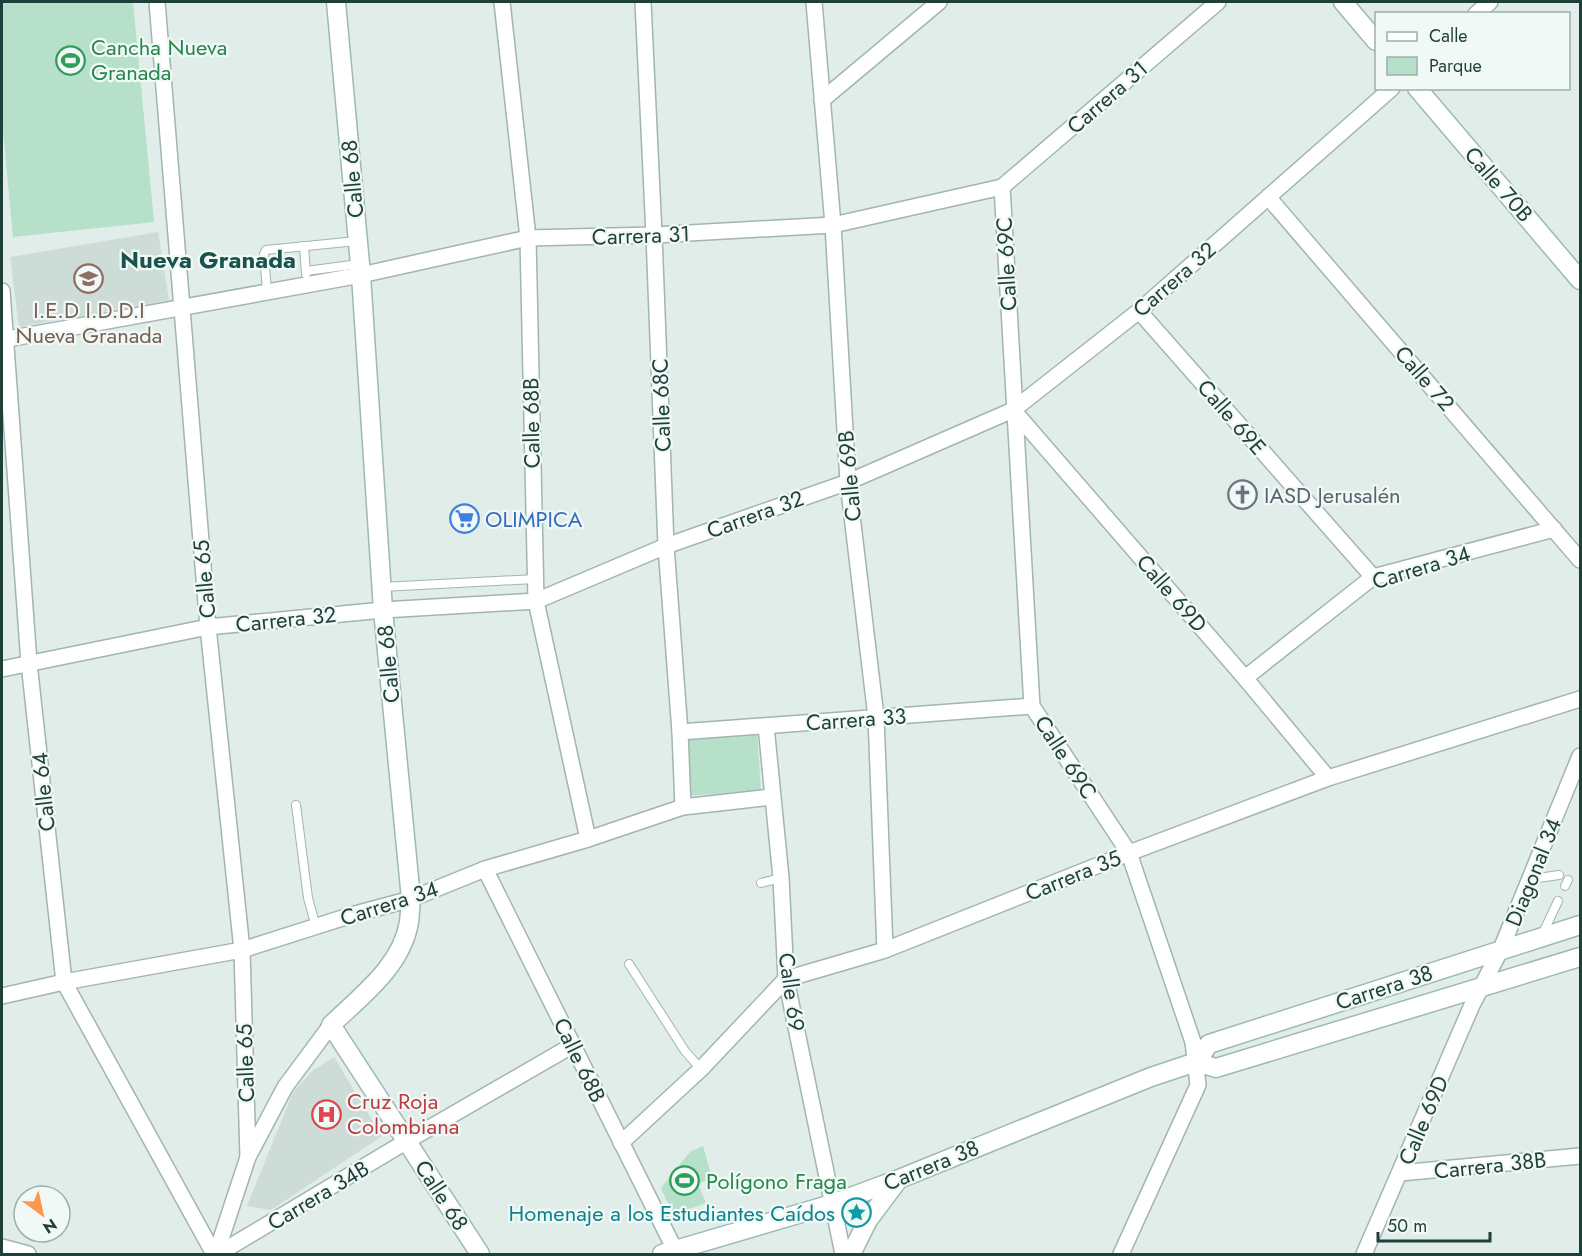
<svg xmlns="http://www.w3.org/2000/svg" width="1582" height="1256" viewBox="0 0 1582 1256" font-family="Jost,sans-serif">
<rect width="100%" height="100%" fill="#e0ede9"/>
<!-- built -->
<g fill="#cedcd8">
<path d="M 158,232 L 169,300 L 19,327 L 10,257 Z"/>
<path d="M 334,1057 L 382,1136 L 271,1210 L 247,1206 L 293,1092 L 312,1071 Z"/>
</g>
<!-- green -->
<g fill="#b6e0c9">
<path d="M 2,2 L 133,2 L 154,222 L 13,237 L 2,119 Z"/>
<path d="M 757,730 L 761,791 L 687,796 L 685,737 Z"/>
<path d="M 703,1146 L 712,1178 L 698,1184 L 706,1203 L 673,1215 L 661,1188 L 690,1152 Z"/>
<path d="M 876,1200 L 856,1234 L 848,1210 Z"/>
</g>
<g fill="none" stroke-linecap="round" stroke-linejoin="round">
<defs>
<g id="lane">
<path d="M 304,246 L 306,274"/>
<path d="M 306,271 L 359,264"/>
<path d="M 267,291 L 264,254 L 266,250 L 357,241"/>
<path d="M 382,587 L 535,579"/>
<path d="M 296,805 L 308,898 L 316,927"/>
<path d="M 1531,879 L 1559,875"/>
<path d="M 761,883 L 781,878"/>
<path d="M 1565,886 L 1568,880"/>
<path d="M 1542,935 L 1558,901"/>
<path d="M 629,964 L 685,1051 L 701,1069"/>
</g>
<g id="street">
<path d="M 157,2 L 208,627 L 242,950 L 248,1157"/>
<path d="M 502,2 L 528,238 L 536,601 L 588,839"/>
<path d="M 643,2 L 654,235 L 666,546 L 680,732 L 683,807"/>
<path d="M 814,2 L 833,225 L 848,482 L 876,717 L 885,950"/>
<path d="M 1476,14 L 1490,2"/>
<path d="M 822,100 L 939,2"/>
<path d="M 1002,187 L 1032,706 L 1129,853 L 1193,1042 L 1198,1085 L 1121,1254"/>
<path d="M 1268,197 L 1580,560"/>
<path d="M 2,291 L 29,663 L 64,982 L 214,1254"/>
<path d="M 1139,311 L 1373,577"/>
<path d="M 2,340 L 361,275 L 528,238 L 654,235 L 833,225 L 1002,187 L 1218,2"/>
<path d="M 1013,410 L 1245,678 L 1328,778"/>
<path d="M 2,669 L 208,627 L 383,610 L 536,601 L 666,546 L 848,482 L 1013,410 L 1139,311 L 1392,88"/>
<path d="M 1245,678 L 1373,577 L 1554,529"/>
<path d="M 766,726 L 781,878 L 786,979 L 843,1254"/>
<path d="M 680,732 L 1032,706"/>
<path d="M 485,869 L 675,1250"/>
<path d="M 2,996 L 64,982 L 242,950 L 355,914 L 411,899 L 485,869 L 588,839 L 683,807 L 772,797"/>
<path d="M 621,1143 L 701,1069 L 786,979 L 885,950 L 1129,853 L 1328,778 L 1580,699"/>
<path d="M 1400,1173 L 1580,1156"/>
<path d="M 2,1247 L 28,1254"/>
<path d="M 216,1254 L 248,1157 L 285,1087 L 331,1025"/>
<path d="M 218,1254 L 407,1141 L 573,1045"/>
<path d="M 1364,1254 L 1472,1005 L 1501,949 L 1580,756"/>
</g>
<g id="secondary">
<path d="M 336,2 L 361,275 L 383,610 L 411,899 C 410,906 410,915 409,922 C 402,966 361,996 331,1025 L 480,1254"/>
<path d="M 1343,2 L 1376,41"/>
<path d="M 1417,88 L 1580,280"/>
<path d="M 1196,1062 L 1216,1068 L 1580,957"/>
<path d="M 662,1254 L 832,1204 L 899,1179 L 1151,1077 L 1196,1062 L 1209,1044 L 1580,925"/>
<path d="M 851,1254 L 868,1220 L 898,1180"/>
</g>
</defs>
<!-- lane casing -->
<use href="#lane" stroke="#a2b5b1" stroke-width="10"/>
<!-- street casing -->
<use href="#street" stroke="#a2b5b1" stroke-width="18"/>
<!-- secondary casing -->
<use href="#secondary" stroke="#9db9b4" stroke-width="21"/>
<!-- lane -->
<use href="#lane" stroke="#fff" stroke-width="8"/>
<!-- street -->
<use href="#street" stroke="#fff" stroke-width="15"/>
<!-- secondary -->
<use href="#secondary" stroke="#fff" stroke-width="18"/>
</g>
<!-- icons -->
<defs>
<symbol id="stadium-ring" viewBox="-11 -11 22 22"><circle r="9.5" fill="#f1f9f6" stroke="#2e9e5b" stroke-width="1.5"/><path d="M0-5a6.5 5 0 1 0 0 10a6.5 5 0 1 0 0-10ZM-3.5-1.8h7v3.6h-7Z" fill="#2e9e5b"/></symbol>
<symbol id="school-ring" viewBox="-11 -11 22 22"><circle r="9.5" fill="#f1f9f6" stroke="#8d6e63" stroke-width="1.5"/><path d="M0-5L7-2L0 1L-7-2ZM-4 1L0 2.5L4 1V4Q0 6-4 4Z" fill="#8d6e63"/></symbol>
<symbol id="church-ring" viewBox="-11 -11 22 22"><circle r="9.5" fill="#f1f9f6" stroke="#6b7280" stroke-width="1.5"/><path d="M-1.2-6h2.4v3.5h3.3v2.4h-3.3V6h-2.4V-.1h-3.3v-2.4h3.3Z" fill="#6b7280"/></symbol>
<symbol id="supermarket-ring" viewBox="-11 -11 22 22"><circle r="9.5" fill="#f1f9f6" stroke="#3f7fe0" stroke-width="1.5"/><path d="M-6-5.5h2.5l.6 2H6L4.5 2H-2.5L-4.4-4H-6ZM-1.5 3.2a1.3 1.3 0 1 0 .1 0ZM3 3.2a1.3 1.3 0 1 0 .1 0Z" fill="#3f7fe0"/></symbol>
<symbol id="hospital-ring" viewBox="-11 -11 22 22"><circle r="9.5" fill="#f1f9f6" stroke="#e0444e" stroke-width="1.5"/><path d="M-5-5h3v3.5h4V-5h3V5h-3V1.5h-4V5h-3Z" fill="#e0444e"/></symbol>
<symbol id="sight-ring" viewBox="-11 -11 22 22"><circle r="9.5" fill="#f1f9f6" stroke="#0f9aa8" stroke-width="1.5"/><path d="M0-6L1.8-2.2L6-1.7L2.9 1.2L3.7 5.4L0 3.3L-3.7 5.4L-2.9 1.2L-6-1.7L-1.8-2.2Z" fill="#0f9aa8"/></symbol>
</defs>
<g fill-rule="evenodd">
<use href="#stadium-ring" x="54" y="44" width="33" height="33"/>
<use href="#school-ring" x="72" y="262" width="33" height="33"/>
<use href="#church-ring" x="1226" y="478" width="33" height="33"/>
<use href="#supermarket-ring" x="448" y="502" width="33" height="33"/>
<use href="#hospital-ring" x="310" y="1098" width="33" height="33"/>
<use href="#stadium-ring" x="668" y="1164" width="33" height="33"/>
<use href="#sight-ring" x="840" y="1196" width="33" height="33"/>
</g>
<g text-anchor="middle" stroke-width="4.5" stroke-linejoin="round" paint-order="stroke">
<!-- leisure labels -->
<g font-size="22" fill="#27864d" stroke="#f1f9f6" text-anchor="start">
<text x="91" y="55">Cancha Nueva<tspan x="91" dy="25">Granada</tspan></text>
<text x="706" y="1189">Polígono Fraga</text>
</g>
<!-- street labels -->
<g font-size="22" fill="#1f3f3b" stroke="#f1f9f6">
<text transform="translate(1107 97) rotate(-41)" y="8">Carrera 31</text>
<text transform="translate(352 179) rotate(-95)" y="8">Calle 68</text>
<text transform="translate(1499 184) rotate(49)" y="8">Calle 70B</text>
<text transform="translate(641 235) rotate(-2)" y="8">Carrera 31</text>
<text transform="translate(1006 264) rotate(-93)" y="8">Calle 69C</text>
<text transform="translate(1174 279) rotate(-41)" y="8">Carrera 32</text>
<text transform="translate(1425 378) rotate(49)" y="8">Calle 72</text>
<text transform="translate(661 405) rotate(-92)" y="8">Calle 68C</text>
<text transform="translate(1232 417) rotate(49)" y="8">Calle 69E</text>
<text transform="translate(531 423) rotate(-91)" y="8">Calle 68B</text>
<text transform="translate(849 476) rotate(-95)" y="8">Calle 69B</text>
<text transform="translate(755 514) rotate(-20)" y="8">Carrera 32</text>
<text transform="translate(1421 567) rotate(-17)" y="8">Carrera 34</text>
<text transform="translate(204 579) rotate(-95)" y="8">Calle 65</text>
<text transform="translate(1172 593) rotate(49)" y="8">Calle 69D</text>
<text transform="translate(286 619) rotate(-6)" y="8">Carrera 32</text>
<text transform="translate(388 664) rotate(-95)" y="8">Calle 68</text>
<text transform="translate(856 719) rotate(-4)" y="8">Carrera 33</text>
<text transform="translate(1066 757) rotate(57)" y="8">Calle 69C</text>
<text transform="translate(43 792) rotate(-96)" y="8">Calle 64</text>
<text transform="translate(1533 872) rotate(-68)" y="8">Diagonal 34</text>
<text transform="translate(1073 875) rotate(-22)" y="8">Carrera 35</text>
<text transform="translate(389 903) rotate(-18)" y="8">Carrera 34</text>
<text transform="translate(1384 987) rotate(-18)" y="8">Carrera 38</text>
<text transform="translate(792 992) rotate(82)" y="8">Calle 69</text>
<text transform="translate(580 1060) rotate(64)" y="8">Calle 68B</text>
<text transform="translate(245 1063) rotate(-92)" y="8">Calle 65</text>
<text transform="translate(1423 1120) rotate(-67)" y="8">Calle 69D</text>
<text transform="translate(931 1165) rotate(-22)" y="8">Carrera 38</text>
<text transform="translate(1490 1165) rotate(-6)" y="8">Carrera 38B</text>
<text transform="translate(318 1195) rotate(-31)" y="8">Carrera 34B</text>
<text transform="translate(442 1195) rotate(57)" y="8">Calle 68</text>
</g>
<!-- education labels -->
<g font-size="22" fill="#785e54" stroke="#f1f9f6">
<text x="89" y="318">I.E.D I.D.D.I<tspan x="89" dy="25">Nueva Granada</tspan></text>
</g>
<!-- worship labels -->
<g font-size="22" fill="#5b616d" stroke="#f1f9f6" text-anchor="start">
<text x="1264" y="503">IASD Jerusalén</text>
</g>
<!-- shop labels -->
<g font-size="22" fill="#366cbe" stroke="#f1f9f6" text-anchor="start">
<text x="485" y="527">OLIMPICA</text>
</g>
<!-- health labels -->
<g font-size="22" fill="#be3a42" stroke="#f1f9f6" text-anchor="start">
<text x="347" y="1109">Cruz Roja<tspan x="347" dy="25">Colombiana</tspan></text>
</g>
<!-- culture labels -->
<g font-size="22" fill="#0d838f" stroke="#f1f9f6" text-anchor="end">
<text x="835" y="1221">Homenaje a los Estudiantes Caídos</text>
</g>
<!-- neighbourhood labels -->
<g font-size="24" font-weight="bold" fill="#18534e" stroke="#f1f9f6">
<text x="208" y="268">Nueva Granada</text>
</g>
</g>
<!-- border -->
<rect width="1582" height="1256" fill="none" stroke="#1f3f3b" stroke-width="6"/>
<!-- legend -->
<rect x="1375" y="12" width="195" height="78" fill="#f1f9f6" stroke="#9dafab" stroke-width="1.5"/>
<rect x="1387" y="32" width="30" height="9" fill="#ffffff" stroke="#9dafab" stroke-width="1.5"/>
<text x="1429" y="42" font-size="18" fill="#1f3f3b">Calle</text>
<rect x="1387" y="57" width="30" height="18" fill="#b6e0c9" stroke="#9dafab" stroke-width="1.5"/>
<text x="1429" y="72" font-size="18" fill="#1f3f3b">Parque</text>
<!-- north arrow -->
<g transform="translate(42 1214) rotate(147)"><circle r="28" fill="#f1f9f6" stroke="#9dafab" stroke-width="1.5"/>
<path d="M0-4.5L10 22L0 15L-10 22Z" fill="#ff964b"/>
<text y="-9" font-size="16" font-weight="bold" text-anchor="middle" fill="#1f3f3b">N</text>
</g>
<!-- scale -->
<path d="M1378 1232v9h112v-9" fill="none" stroke="#1f3f3b" stroke-width="3"/>
<text x="1387" y="1232" font-size="18" fill="#1f3f3b" stroke="#f1f9f6" stroke-width="4.5" paint-order="stroke">50 m</text>
</svg>
